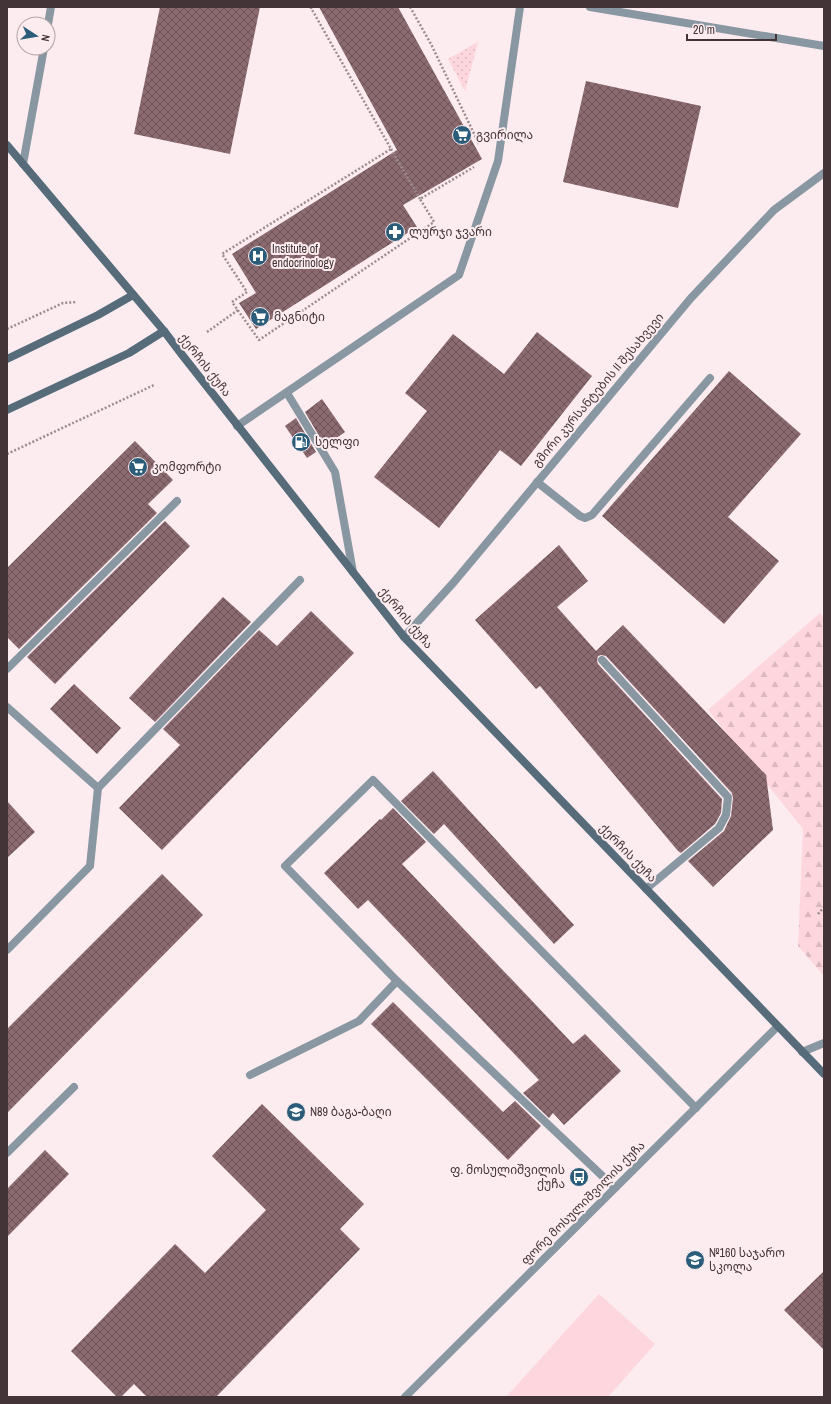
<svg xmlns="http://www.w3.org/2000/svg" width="831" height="1404" viewBox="0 0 831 1404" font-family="'Archivo Narrow','Noto Sans Georgian',sans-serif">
<defs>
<pattern id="forest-firs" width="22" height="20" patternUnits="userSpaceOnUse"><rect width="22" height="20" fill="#fed6dd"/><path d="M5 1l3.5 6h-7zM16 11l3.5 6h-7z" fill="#dbb8be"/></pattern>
<pattern id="park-dots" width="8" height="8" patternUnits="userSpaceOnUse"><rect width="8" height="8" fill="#fed6dd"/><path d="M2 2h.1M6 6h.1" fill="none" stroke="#dbb8be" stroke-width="1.8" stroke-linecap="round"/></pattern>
<pattern id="building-cross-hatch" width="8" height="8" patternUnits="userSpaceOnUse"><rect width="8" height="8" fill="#8b6a70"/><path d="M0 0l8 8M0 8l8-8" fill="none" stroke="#6d5458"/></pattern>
</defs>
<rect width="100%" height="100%" fill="#fcecef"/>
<!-- grass -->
<path fill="#fed6dd" d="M 599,1294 L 655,1344 L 608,1397 L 506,1397 Z"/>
<!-- forest -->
<path fill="url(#forest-firs)" d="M 820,613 L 824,618 L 824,976 L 798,946 L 803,829 L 708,710 Z"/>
<!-- park -->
<path fill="url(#park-dots)" d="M 478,42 L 465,91 L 448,59 Z"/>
<!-- building -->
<g fill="url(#building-cross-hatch)">
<path d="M 160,7 L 260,7 L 230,154 L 134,134 Z"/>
<path d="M 319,7 L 398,7 L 482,159 L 403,205 L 417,227 L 256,329 L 239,303 L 256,293 L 232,254 L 397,150 Z"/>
<path d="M 586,81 L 701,106 L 678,208 L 563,182 Z"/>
<path d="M 537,332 L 592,376 L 521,466 L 500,450 L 439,528 L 374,477 L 427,411 L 405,393 L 453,334 L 504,374 Z"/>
<path d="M 729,371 L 801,434 L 728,517 L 779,561 L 724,624 L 602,516 Z"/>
<path d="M 322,399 L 345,432 L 325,446 L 305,412 Z"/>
<path d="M 296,418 L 316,452 L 307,458 L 285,426 Z"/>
<path d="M 135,441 L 173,480 L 148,504 L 157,513 L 19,649 L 7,637 L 7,568 Z"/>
<path d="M 165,521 L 190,546 L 55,684 L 27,657 Z"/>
<path d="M 559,545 L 588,581 L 557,607 L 596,651 L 623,625 L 766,775 L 773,830 L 713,887 L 688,861 L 724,831 L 731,816 L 733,798 L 732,793 L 606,656 L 601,655 L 598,656 L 597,661 L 598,664 L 722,799 L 721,813 L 715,824 L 681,853 L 678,851 L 540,686 L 536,689 L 475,620 Z"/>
<path d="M 223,597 L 251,622 L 155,722 L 129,698 Z"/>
<path d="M 311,611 L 354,653 L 162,850 L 119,808 L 180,745 L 163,729 L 259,630 L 277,646 Z"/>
<path d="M 74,684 L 121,728 L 97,754 L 50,709 Z"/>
<path d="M 433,771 L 574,925 L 554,944 L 444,824 L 434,834 L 401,801 Z"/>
<path d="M 7,801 L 35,832 L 7,858 Z"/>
<path d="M 393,808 L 426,842 L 402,864 L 573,1044 L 585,1034 L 621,1071 L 564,1125 L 553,1113 L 549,1118 L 523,1093 L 539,1080 L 368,900 L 358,909 L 324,873 L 380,819 L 381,820 Z"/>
<path d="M 162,874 L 203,915 L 7,1113 L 7,1029 Z"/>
<path d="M 393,1002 L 503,1112 L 515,1101 L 541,1126 L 508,1160 L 371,1024 Z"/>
<path d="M 262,1104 L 364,1204 L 340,1229 L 360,1249 L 216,1397 L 147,1397 L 134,1384 L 121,1397 L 117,1397 L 71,1351 L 175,1244 L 205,1273 L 266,1210 L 212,1156 Z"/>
<path d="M 45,1150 L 69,1174 L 7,1237 L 7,1189 Z"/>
<path d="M 824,1271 L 824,1350 L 784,1310 Z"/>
</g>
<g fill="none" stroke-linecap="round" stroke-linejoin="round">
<!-- path -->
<g stroke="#9c8c8f" stroke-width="2.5" stroke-dasharray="2 2" stroke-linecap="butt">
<path d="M 312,7 L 311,8 L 391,149 L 222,254 L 247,292 L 232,302 L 259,340 L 434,222 L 420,199 L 474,167"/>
<path d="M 410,7 L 431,44 L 479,144"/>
<path d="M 391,149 L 420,199"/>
<path d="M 7,329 L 63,303 L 77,302"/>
<path d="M 207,332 L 238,310"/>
<path d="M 7,454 L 154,385"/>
<path d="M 818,914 L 824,907"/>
</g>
<!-- service -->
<g stroke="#8897a1" stroke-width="8">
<path d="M 590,7 L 824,46"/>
<path d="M 48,24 L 51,7"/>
<path d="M 23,164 L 44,48"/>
<path d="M 287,393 L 335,472 L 353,572"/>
<path d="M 237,426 L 459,275 L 498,161 L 520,7"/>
<path d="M 537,482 L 580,516 L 585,518 L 592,515 L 710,378"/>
<path d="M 602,660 L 728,797 L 726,815 L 719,828 L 646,889"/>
<path d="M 7,669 L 177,501"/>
<path d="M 7,707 L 98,788 L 90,866 L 7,950"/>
<path d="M 98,788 L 300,580"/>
<path d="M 397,981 L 285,866 L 373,780 L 696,1108"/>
<path d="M 802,1052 L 824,1043"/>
<path d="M 250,1075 L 359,1021 L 397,981 L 615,1188"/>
<path d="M 7,1153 L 74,1087"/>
</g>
<!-- minor -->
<path stroke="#8897a1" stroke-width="8" d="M 404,637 L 454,582 L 691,298 L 774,210 L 824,173"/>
<!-- tertiary -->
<path stroke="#8897a1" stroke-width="8" d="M 405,1397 L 777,1027"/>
<!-- secondary -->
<g stroke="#566c7a" stroke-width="8">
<path d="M 7,145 L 164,331 L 183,356 L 404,637 L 824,1074"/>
<path d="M 7,359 L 98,315 L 133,295"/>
<path d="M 7,410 L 129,353 L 164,331"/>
</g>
</g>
<!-- icons -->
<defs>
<symbol id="supermarket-disc" viewBox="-11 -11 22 22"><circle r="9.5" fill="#2b5d7a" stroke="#fcecef"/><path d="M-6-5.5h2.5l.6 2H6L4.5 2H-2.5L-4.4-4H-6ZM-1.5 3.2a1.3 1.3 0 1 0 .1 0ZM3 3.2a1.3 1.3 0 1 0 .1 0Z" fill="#fff"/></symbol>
<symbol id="pharmacy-disc" viewBox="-11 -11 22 22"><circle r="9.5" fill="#2b5d7a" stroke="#fcecef"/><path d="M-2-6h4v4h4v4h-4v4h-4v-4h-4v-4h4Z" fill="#fff"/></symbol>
<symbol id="hospital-disc" viewBox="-11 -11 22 22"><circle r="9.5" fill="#2b5d7a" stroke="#fcecef"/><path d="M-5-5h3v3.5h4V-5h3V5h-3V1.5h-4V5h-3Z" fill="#fff"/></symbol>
<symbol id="fuel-disc" viewBox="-11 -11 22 22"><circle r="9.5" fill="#2b5d7a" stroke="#fcecef"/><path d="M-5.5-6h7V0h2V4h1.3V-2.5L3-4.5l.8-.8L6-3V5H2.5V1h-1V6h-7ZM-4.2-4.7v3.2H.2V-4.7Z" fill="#fff"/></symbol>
<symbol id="school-disc" viewBox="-11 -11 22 22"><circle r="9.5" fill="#2b5d7a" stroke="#fcecef"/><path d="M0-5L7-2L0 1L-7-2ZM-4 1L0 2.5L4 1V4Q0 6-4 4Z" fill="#fff"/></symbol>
<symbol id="bus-disc" viewBox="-11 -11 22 22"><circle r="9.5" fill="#2b5d7a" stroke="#fcecef"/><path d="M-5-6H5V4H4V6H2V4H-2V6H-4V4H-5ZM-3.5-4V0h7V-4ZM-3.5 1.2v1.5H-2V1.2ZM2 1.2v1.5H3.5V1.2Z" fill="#fff"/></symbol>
</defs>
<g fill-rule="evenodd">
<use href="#supermarket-disc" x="451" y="124" width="22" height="22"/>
<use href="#pharmacy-disc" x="384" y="221" width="22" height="22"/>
<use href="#hospital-disc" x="247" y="245" width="22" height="22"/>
<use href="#supermarket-disc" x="249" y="306" width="22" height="22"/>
<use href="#fuel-disc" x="290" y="431" width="22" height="22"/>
<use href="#supermarket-disc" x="127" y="456" width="22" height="22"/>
<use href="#school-disc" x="285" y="1101" width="22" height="22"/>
<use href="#bus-disc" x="568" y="1166" width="22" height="22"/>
<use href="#school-disc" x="684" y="1249" width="22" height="22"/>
</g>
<g text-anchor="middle" stroke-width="4" stroke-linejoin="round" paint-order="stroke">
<!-- poi labels -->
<g font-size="12" fill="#433437" stroke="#fcecef" text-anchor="start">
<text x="476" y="139">გვირილა</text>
<text x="409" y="236">ლურჯი ჯვარი</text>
<text x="272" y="253">Institute of<tspan x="272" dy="14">endocrinology</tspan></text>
<text x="274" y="321">მაგნიტი</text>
<text x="315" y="446">სელფი</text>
<text x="152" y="471">კომფორტი</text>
<text x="310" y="1116">N89 ბაგა-ბაღი</text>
<text x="565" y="1174" text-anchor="end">ფ. მოსულიშვილის<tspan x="565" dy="14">ქუჩა</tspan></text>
<text x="709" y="1257">№160 საჯარო<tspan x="709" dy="14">სკოლა</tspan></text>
</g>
<!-- street labels -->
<g font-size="12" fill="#433437" stroke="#fcecef">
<text transform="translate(205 365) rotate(52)" y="4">ქერჩის ქუჩა</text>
<text transform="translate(598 390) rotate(-50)" y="4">გმირი კურსანტების II შესახვევი</text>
<text transform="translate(406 618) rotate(50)" y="4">ქერჩის ქუჩა</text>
<text transform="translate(628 853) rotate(46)" y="4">ქერჩის ქუჩა</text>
<text transform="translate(583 1203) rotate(-45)" y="4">ფორე მოსულიშვილის ქუჩა</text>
</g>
</g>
<!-- border -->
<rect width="831" height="1404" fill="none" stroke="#433437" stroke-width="16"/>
<!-- north arrow -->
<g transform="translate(36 36) rotate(102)"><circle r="19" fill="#fcecef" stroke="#b2a2a5"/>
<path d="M0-3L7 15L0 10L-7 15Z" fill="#2b5d7a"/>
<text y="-6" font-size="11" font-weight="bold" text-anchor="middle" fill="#433437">N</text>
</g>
<!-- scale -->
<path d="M687 34v6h89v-6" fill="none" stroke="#433437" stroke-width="2"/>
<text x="693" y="34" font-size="12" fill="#433437" stroke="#fcecef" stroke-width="3" paint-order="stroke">20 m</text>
</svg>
